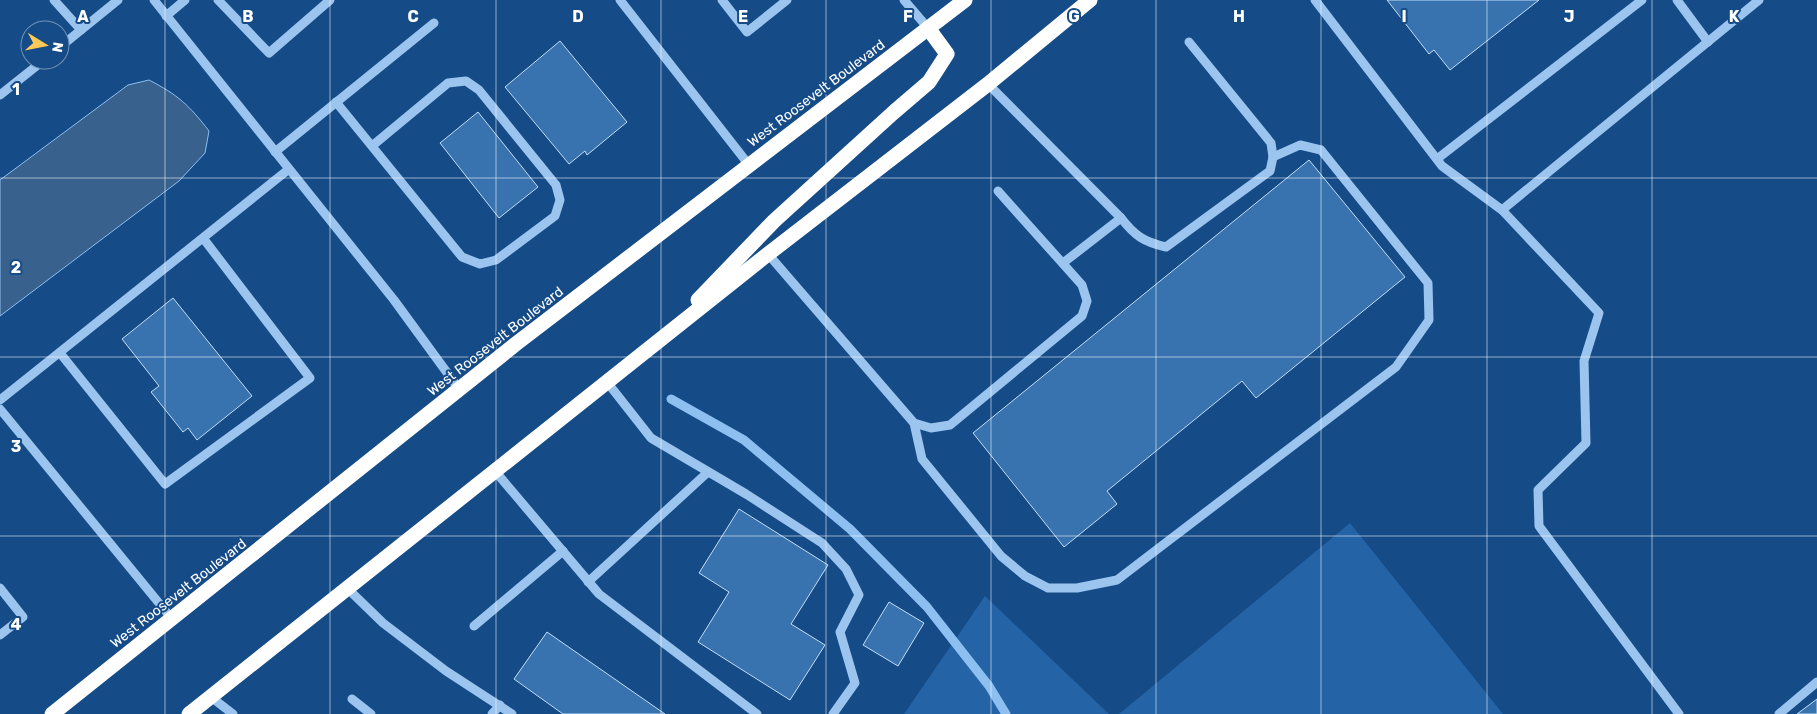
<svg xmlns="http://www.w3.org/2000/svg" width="1817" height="714" viewBox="0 0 1817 714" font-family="Rubik,sans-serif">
<rect width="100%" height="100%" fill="#154b87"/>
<!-- green -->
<g fill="#2463a5">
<path d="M 1350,523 L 1503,714 L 1119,714 Z"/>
<path d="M 985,596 L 1109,714 L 904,714 Z"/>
</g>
<!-- water -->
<path fill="#38618d" stroke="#8dbff1" d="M 149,80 C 178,95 189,105 209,131 L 205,153 L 179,181 L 0,316 L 0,180 L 128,85 Z"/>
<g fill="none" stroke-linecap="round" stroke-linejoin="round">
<!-- stream -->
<path stroke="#8dbff1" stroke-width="9" d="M 671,399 L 744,440 L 850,529 L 927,607 L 989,686 L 1006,714"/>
</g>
<!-- building -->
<g fill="#3973af" stroke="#c1ddfb">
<path d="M 1387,0 L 1539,0 L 1450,70 L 1434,50 L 1429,54 Z"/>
<path d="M 560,41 L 627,122 L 587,155 L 585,151 L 569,164 L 505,87 Z"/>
<path d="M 478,112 L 538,187 L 499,218 L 440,143 Z"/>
<path d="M 1309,160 L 1405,277 L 1256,398 L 1242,381 L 1107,491 L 1117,504 L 1064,547 L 973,433 Z"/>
<path d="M 173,298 L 252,396 L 197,440 L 188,428 L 183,432 L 151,392 L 159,386 L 122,339 Z"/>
<path d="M 739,509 L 828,565 L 791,624 L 825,645 L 790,700 L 698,642 L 729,592 L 699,573 Z"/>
<path d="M 889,602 L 924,623 L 898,666 L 863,645 Z"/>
<path d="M 547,632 L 665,714 L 563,714 L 514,679 Z"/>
<path d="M 1817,699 L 1817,714 L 1797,714 Z"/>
</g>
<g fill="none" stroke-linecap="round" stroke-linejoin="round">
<!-- minor -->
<g stroke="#9bc4ee" stroke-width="9">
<path d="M 54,0 L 81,30"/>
<path d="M 154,0 L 394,300 L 459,389"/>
<path d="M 218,0 L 269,53 L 330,0"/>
<path d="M 620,0 L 749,165"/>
<path d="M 722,0 L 747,32 L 787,0"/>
<path d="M 904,0 L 928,28"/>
<path d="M 1315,0 L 1442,166 L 1502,210"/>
<path d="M 1677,0 L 1708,42"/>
<path d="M 166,16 L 185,0"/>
<path d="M 60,47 L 118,0"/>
<path d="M 988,84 L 1121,218 C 1135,236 1144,242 1166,247 L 1270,171 L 1273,157 L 1271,143 L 1189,42"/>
<path d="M 0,95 L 44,60"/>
<path d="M 336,102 L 462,257 L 480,264 L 496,260 L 555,216 L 560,200 L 556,185 L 479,90 L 466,81 L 448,83 L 372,146"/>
<path d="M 275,152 L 434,23"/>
<path d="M 1437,159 L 1642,0"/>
<path d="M 768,254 L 914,423 L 931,428 L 950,425 L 1082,316 L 1087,301 L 1082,285 L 998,191"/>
<path d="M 1063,263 L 1121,218"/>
<path d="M 60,353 L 165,484 L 310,378 L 203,238"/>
<path d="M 607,382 L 651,438 L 746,494 L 822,543 L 846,569 L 859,595 L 840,632 L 855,683 L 833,714"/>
<path d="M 0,400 L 289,169"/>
<path d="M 0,409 L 172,619"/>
<path d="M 914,423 L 922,459 L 1001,556 L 1025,576 L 1048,588 L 1077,588 L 1117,580 L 1396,367 L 1429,320 L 1428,283 L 1321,150 L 1300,145 L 1273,157"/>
<path d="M 495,471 L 599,594 L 757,714"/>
<path d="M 588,582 L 708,472"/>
<path d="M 0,588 L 23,617 L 0,635"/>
<path d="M 348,589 L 383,623 L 446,671 L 512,714"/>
<path d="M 474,626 L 563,551"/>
<path d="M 211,697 L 233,714"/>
<path d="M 352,699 L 371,714"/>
<path d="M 492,714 L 500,705"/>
<path d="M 1679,714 L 1539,526 L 1538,490 L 1586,443 L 1584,361 L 1599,313 L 1502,210 L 1759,0"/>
<path d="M 1779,714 L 1817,682"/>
</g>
<!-- highway -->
<g stroke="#fff" stroke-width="15">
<path d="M 698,300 L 774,221 L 894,112 L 929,82 L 947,54 L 928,28"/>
<path d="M 52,714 L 517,343 L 965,0"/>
<path d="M 189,714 L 768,254 L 988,84 L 1090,0"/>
</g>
</g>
<!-- grid -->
<path fill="none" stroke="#fff" stroke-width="1" stroke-opacity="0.55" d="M 165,0 L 165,714M 330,0 L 330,714M 496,0 L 496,714M 661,0 L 661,714M 826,0 L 826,714M 991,0 L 991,714M 1156,0 L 1156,714M 1321,0 L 1321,714M 1487,0 L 1487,714M 1652,0 L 1652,714M 0,178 L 1817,178M 0,357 L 1817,357M 0,536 L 1817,536"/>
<g text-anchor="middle" stroke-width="4" stroke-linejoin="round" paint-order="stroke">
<!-- street labels -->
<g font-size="14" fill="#fff" stroke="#154b87">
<text transform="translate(816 93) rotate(-37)" y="5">West Roosevelt Boulevard</text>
<text transform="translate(495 341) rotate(-38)" y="5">West Roosevelt Boulevard</text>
<text transform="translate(178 593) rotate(-38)" y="5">West Roosevelt Boulevard</text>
</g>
</g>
<g font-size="16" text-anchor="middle" font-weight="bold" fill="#fff" stroke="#154b87" stroke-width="4" stroke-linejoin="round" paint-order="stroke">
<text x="83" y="22">A</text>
<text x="248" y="22">B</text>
<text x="413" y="22">C</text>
<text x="578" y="22">D</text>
<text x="743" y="22">E</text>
<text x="908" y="22">F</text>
<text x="1074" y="22">G</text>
<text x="1239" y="22">H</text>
<text x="1404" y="22">I</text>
<text x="1569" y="22">J</text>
<text x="1734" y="22">K</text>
<text x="16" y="95">1</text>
<text x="16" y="273">2</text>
<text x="16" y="452">3</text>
<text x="16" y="630">4</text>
</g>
<!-- north arrow -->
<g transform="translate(45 45) rotate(100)"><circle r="24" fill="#154b87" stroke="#7393b7"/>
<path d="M0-4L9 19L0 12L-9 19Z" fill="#ffc958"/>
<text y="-8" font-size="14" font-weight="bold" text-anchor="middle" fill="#ffffff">N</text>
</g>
</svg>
